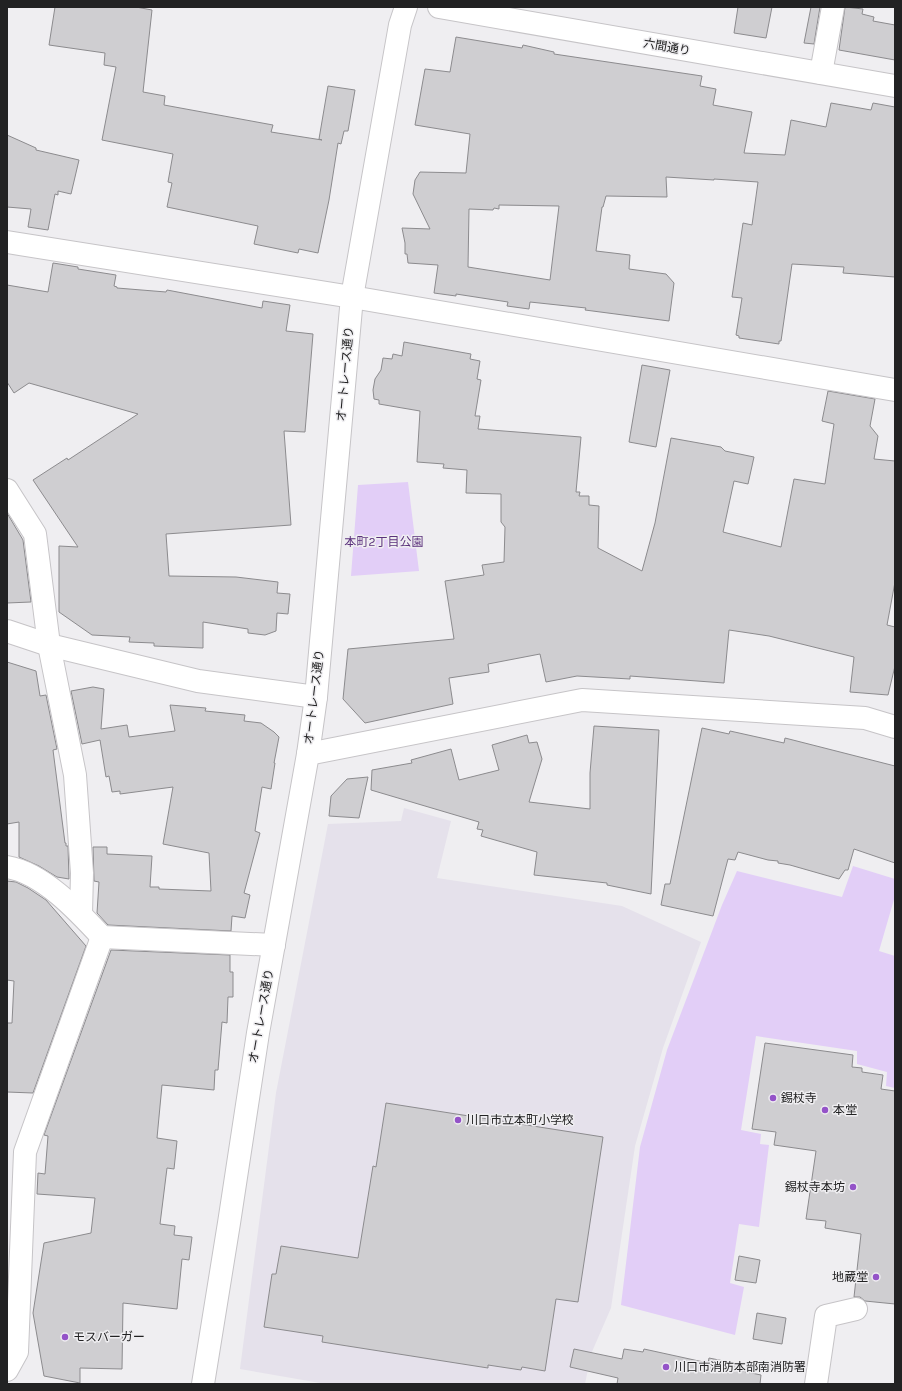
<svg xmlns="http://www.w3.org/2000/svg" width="902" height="1391" viewBox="0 0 902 1391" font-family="Karla,'Noto Sans JP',sans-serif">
<rect width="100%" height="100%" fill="#efeef1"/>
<!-- built -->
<path fill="#e5e1eb" d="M 404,808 L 451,821 L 437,878 L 622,906 L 701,942 L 663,1048 L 635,1146 L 611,1308 L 591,1354 L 585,1384 L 326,1384 L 240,1369 L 276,1093 L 328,824 L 401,821 Z"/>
<!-- green -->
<g fill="#e2cef7">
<path d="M 408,482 L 419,571 L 351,576 L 358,485 Z"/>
<path d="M 853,866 L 895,879 L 895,896 L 879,951 L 895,956 L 895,1088 L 886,1086 L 887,1072 L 857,1064 L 857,1051 L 756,1036 L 741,1130 L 761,1134 L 760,1144 L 769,1145 L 759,1227 L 739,1224 L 730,1283 L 744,1287 L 735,1335 L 621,1305 L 640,1147 L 667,1050 L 722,905 L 737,871 L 842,897 Z"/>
</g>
<!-- building -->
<g fill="#cfced1" stroke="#8c8b8e" fill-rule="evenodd">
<path d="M 55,7 L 136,7 L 152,10 L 143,92 L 165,96 L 164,105 L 273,125 L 271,132 L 322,140 L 319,139 L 328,86 L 355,90 L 348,131 L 344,131 L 341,144 L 338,143 L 329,200 L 318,253 L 299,249 L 298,253 L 254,244 L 258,226 L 167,207 L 172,183 L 168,182 L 173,154 L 102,140 L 116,67 L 104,65 L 105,53 L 49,45 Z"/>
<path d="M 738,7 L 772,7 L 766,38 L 734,33 Z"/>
<path d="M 811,7 L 820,7 L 814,44 L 804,43 Z"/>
<path d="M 845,7 L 863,9 L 862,14 L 874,17 L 873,21 L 895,25 L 895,60 L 839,50 Z"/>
<path d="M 456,37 L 522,48 L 523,45 L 554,52 L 554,54 L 702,76 L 700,86 L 716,89 L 713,105 L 752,112 L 744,153 L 785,155 L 791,120 L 826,127 L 831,103 L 871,110 L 873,103 L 895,107 L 895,277 L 843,273 L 844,267 L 792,264 L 781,341 L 779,341 L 779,344 L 739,338 L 739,336 L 736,335 L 742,298 L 732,297 L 743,223 L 752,225 L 758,182 L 714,179 L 714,180 L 666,177 L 667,197 L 606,196 L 603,207 L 602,207 L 596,251 L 630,255 L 629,269 L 666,274 L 674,283 L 669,321 L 585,310 L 586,308 L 530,302 L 529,309 L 507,306 L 508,302 L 456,294 L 456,296 L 434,293 L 438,265 L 408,263 L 407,254 L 405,254 L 405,243 L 402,228 L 430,229 L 413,194 L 415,180 L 420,172 L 466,173 L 470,134 L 415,125 L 425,69 L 450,72 ZM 499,205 L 559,206 L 550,280 L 468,267 L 469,209 L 493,210 L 494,208 L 499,209 Z"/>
<path d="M 7,135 L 36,148 L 36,150 L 79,160 L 71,194 L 58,191 L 58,195 L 55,194 L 48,230 L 28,227 L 31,209 L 7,207 Z"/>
<path d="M 53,263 L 78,267 L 78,269 L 116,275 L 114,286 L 117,287 L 117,288 L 166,292 L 167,290 L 262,308 L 263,301 L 290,305 L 286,331 L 313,334 L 305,432 L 284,431 L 291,525 L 166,534 L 169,576 L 236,577 L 278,582 L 277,593 L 290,594 L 288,614 L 277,613 L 276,631 L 265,635 L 248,633 L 248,629 L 203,622 L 203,648 L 154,646 L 154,643 L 129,642 L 130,637 L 92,635 L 59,612 L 59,546 L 78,547 L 33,480 L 67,458 L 68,460 L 138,414 L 29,383 L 14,393 L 7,382 L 7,285 L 48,292 Z"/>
<path d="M 404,342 L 471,354 L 470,359 L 480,361 L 477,379 L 481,380 L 475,416 L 480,416 L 478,429 L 581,437 L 576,492 L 580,492 L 579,496 L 589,496 L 589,505 L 599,506 L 598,548 L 642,571 L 655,523 L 671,438 L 721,447 L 725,451 L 754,457 L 748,484 L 734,481 L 723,532 L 781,547 L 794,479 L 825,484 L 834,424 L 822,421 L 828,391 L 875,399 L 870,426 L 878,436 L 874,459 L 895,461 L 895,582 L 887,625 L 895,627 L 895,666 L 888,695 L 850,692 L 854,657 L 769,636 L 729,630 L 724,683 L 630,676 L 630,679 L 577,676 L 546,682 L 540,654 L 488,664 L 489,672 L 449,678 L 453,704 L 365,723 L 343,699 L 348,649 L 454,639 L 445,581 L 484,575 L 482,565 L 504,562 L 505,527 L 501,522 L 501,494 L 466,493 L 467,470 L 443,468 L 444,464 L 417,462 L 420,411 L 379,404 L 379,400 L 374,399 L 373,390 L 375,379 L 381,370 L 383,358 L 392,359 L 393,354 L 402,356 Z"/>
<path d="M 642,365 L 670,370 L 656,447 L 629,442 Z"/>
<path d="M 7,513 L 23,540 L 31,602 L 7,603 Z"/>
<path d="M 7,662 L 36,671 L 40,696 L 46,695 L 57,749 L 53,750 L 65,843 L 66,843 L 66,846 L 68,846 L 69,879 L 57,877 L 39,866 L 19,857 L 19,822 L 7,824 Z"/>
<path d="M 93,687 L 104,689 L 101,729 L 127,725 L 129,737 L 175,731 L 170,705 L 206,708 L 205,711 L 245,715 L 244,721 L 261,723 L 274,732 L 279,737 L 274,763 L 275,763 L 271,789 L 262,787 L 255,831 L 260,833 L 244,893 L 250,895 L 245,918 L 232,916 L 231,931 L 108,925 L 97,913 L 99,882 L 94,881 L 93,847 L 107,847 L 107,854 L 152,856 L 150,887 L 159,887 L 159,889 L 211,891 L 209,853 L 163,844 L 173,787 L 120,794 L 120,791 L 112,792 L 109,776 L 106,777 L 100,740 L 82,744 L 71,691 Z"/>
<path d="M 594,726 L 659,730 L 651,894 L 607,885 L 607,883 L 534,875 L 537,852 L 481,836 L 483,830 L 477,829 L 479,822 L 371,790 L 372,770 L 412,763 L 411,760 L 451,749 L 459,780 L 499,770 L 492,745 L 527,735 L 529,743 L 537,742 L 542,759 L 529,802 L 590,809 L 590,773 Z"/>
<path d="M 702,728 L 729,734 L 730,731 L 784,743 L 785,738 L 895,766 L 895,863 L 854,849 L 848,870 L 845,870 L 839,879 L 790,865 L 778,863 L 778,861 L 768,860 L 738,852 L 735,860 L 728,859 L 713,916 L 661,905 L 665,884 L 670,884 Z"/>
<path d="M 368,777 L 359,818 L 329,816 L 331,796 L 347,779 Z"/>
<path d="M 7,881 L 16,882 L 28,888 L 46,900 L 86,946 L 33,1093 L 7,1092 L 7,1023 L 12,1023 L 14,981 L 7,980 Z"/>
<path d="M 111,950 L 230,955 L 230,972 L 233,972 L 233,997 L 228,997 L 227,1023 L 222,1022 L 218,1070 L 215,1070 L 214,1090 L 162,1085 L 157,1138 L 177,1141 L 174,1169 L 167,1168 L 160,1224 L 175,1226 L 174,1235 L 192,1237 L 189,1260 L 182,1259 L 177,1309 L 123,1303 L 122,1369 L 80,1368 L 80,1383 L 44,1376 L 33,1313 L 44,1243 L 91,1233 L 95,1198 L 37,1194 L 38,1173 L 45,1174 L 48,1136 L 44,1135 Z"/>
<path d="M 765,1043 L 853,1055 L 852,1067 L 862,1068 L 862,1072 L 883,1075 L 881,1089 L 895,1091 L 895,1304 L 865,1301 L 860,1297 L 854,1297 L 861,1234 L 825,1228 L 826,1221 L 806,1219 L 816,1151 L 774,1145 L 776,1132 L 752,1129 Z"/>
<path d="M 386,1103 L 603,1137 L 578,1302 L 556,1299 L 545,1371 L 522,1367 L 521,1370 L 488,1365 L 488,1368 L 322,1342 L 323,1336 L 264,1327 L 272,1274 L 276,1274 L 281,1246 L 358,1258 L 373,1166 L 376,1167 Z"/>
<path d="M 739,1256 L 760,1260 L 756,1283 L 735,1280 Z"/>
<path d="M 757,1313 L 786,1318 L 782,1344 L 753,1339 Z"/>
<path d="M 574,1349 L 622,1359 L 624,1349 L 643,1352 L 644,1349 L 708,1363 L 709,1358 L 739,1364 L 737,1370 L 761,1375 L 760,1384 L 617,1384 L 618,1378 L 570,1367 Z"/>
</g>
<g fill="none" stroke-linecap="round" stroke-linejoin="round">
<defs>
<g id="street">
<path d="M 821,73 L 833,7"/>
<path d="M 7,242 L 352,297 L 895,390"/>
<path d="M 7,490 L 35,534 L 49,645 L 75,775 L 82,873 L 81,914"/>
<path d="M 7,867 C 43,873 78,911 102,937 L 274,945"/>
<path d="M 7,1370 L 17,1352 L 25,1152 L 102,937"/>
<path d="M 816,1384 L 826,1316 L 856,1309"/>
</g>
<g id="secondary">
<path d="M 439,7 L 895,86"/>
<path d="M 7,631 L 49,645 L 198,681 L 316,697"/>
<path d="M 308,754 L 582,700 L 865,718 L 895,727"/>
<path d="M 203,1384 L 229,1223 L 258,1033 L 308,754 L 316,697 L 352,297 L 400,25 L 406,7"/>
</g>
</defs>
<!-- street casing -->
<use href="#street" stroke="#c6c4c7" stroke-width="24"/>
<!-- secondary casing -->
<use href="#secondary" stroke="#c6c4c7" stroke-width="24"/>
<!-- street -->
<use href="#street" stroke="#fff" stroke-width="22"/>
<!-- secondary -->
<use href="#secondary" stroke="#fff" stroke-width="22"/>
</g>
<!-- markers -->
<g fill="#9453c8" stroke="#efeef1" stroke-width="1.5">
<circle cx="773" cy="1098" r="4"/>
<circle cx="825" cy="1110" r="4"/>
<circle cx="458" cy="1120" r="4"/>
<circle cx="853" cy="1187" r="4"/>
<circle cx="876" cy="1277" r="4"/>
<circle cx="65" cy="1337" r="4"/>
<circle cx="666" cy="1367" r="4"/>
</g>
<g text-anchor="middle" stroke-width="3" stroke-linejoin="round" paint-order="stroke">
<!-- street labels -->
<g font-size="12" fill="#222223" stroke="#efeef1">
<text transform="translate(667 47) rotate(10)" y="4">六間通り</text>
<text transform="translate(345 374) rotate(-85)" y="4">オートレース通り</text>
<text transform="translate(314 697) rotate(-83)" y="4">オートレース通り</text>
<text transform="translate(261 1016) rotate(-80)" y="4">オートレース通り</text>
</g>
<!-- park labels -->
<g font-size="12" fill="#5b317c" stroke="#efeef1">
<text x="384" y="546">本町2丁目公園</text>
</g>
<!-- poi labels -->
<g font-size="12" fill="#222223" stroke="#efeef1" text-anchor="start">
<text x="781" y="1102">錫杖寺</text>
<text x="833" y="1114">本堂</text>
<text x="466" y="1124">川口市立本町小学校</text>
<text x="845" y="1191" text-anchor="end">錫杖寺本坊</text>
<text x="868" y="1281" text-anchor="end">地蔵堂</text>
<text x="73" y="1341">モスバーガー</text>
<text x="674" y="1371">川口市消防本部南消防署</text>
</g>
</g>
<!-- border -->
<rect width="902" height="1391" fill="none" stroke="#222223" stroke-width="16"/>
</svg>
